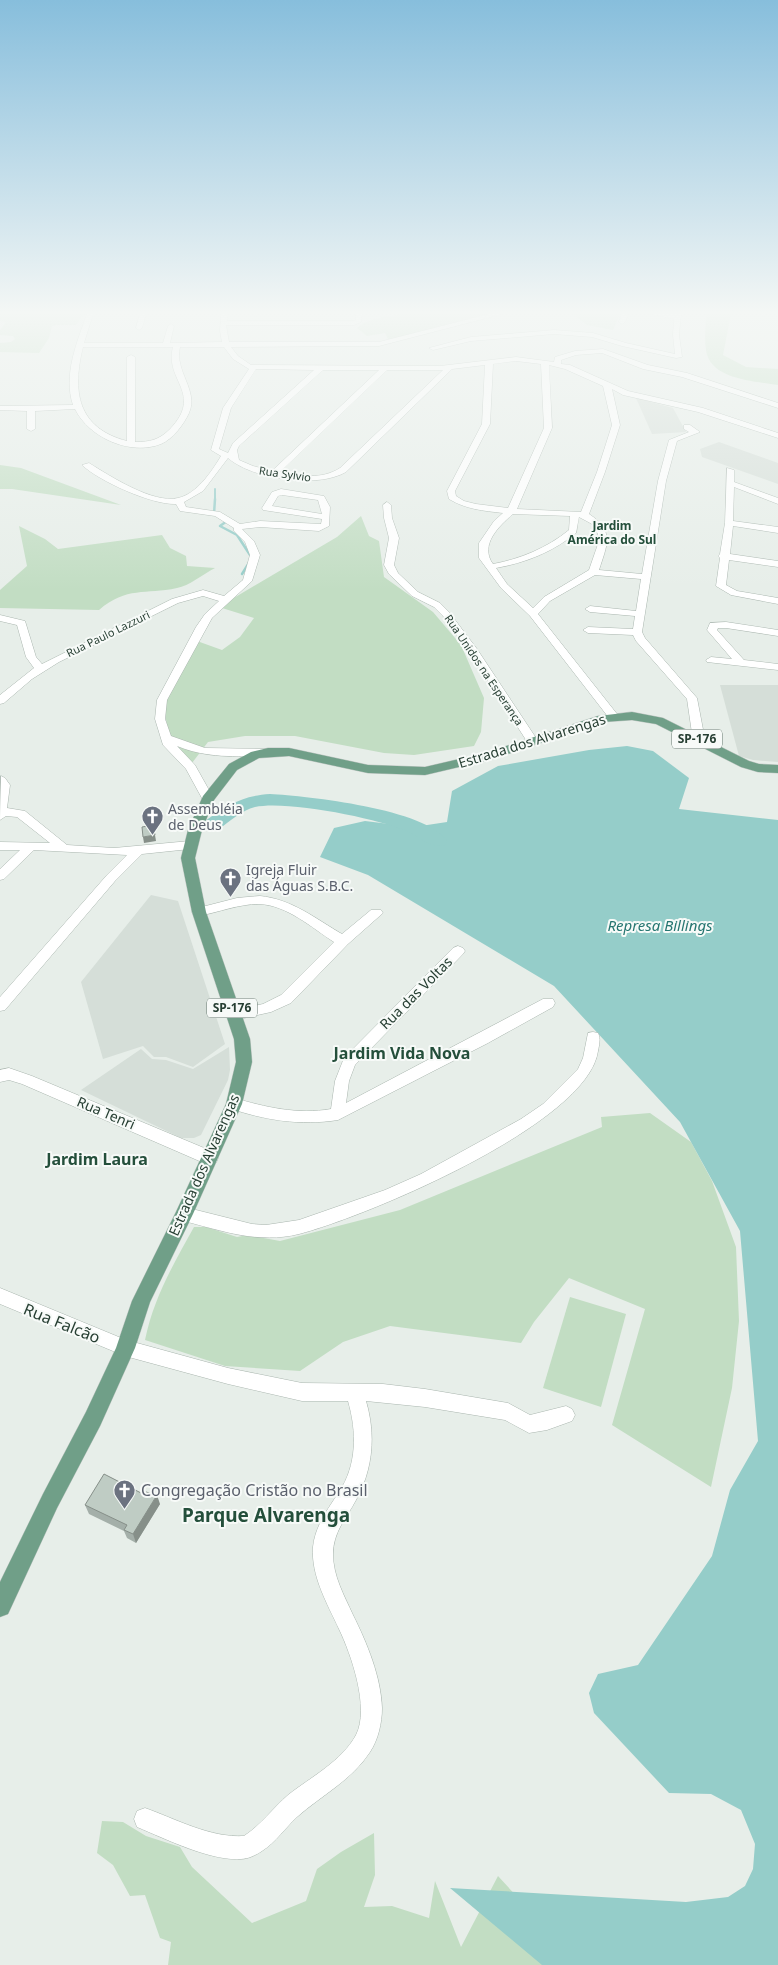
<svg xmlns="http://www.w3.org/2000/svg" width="778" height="1965" viewBox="0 0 778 1965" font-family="'Noto Sans',sans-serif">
<rect width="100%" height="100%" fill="#e7eee9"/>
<!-- built -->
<g fill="#d5ded8">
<path d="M 636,398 L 673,408 L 686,432 L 652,434 Z"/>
<path d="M 719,442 L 778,463 L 778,484 L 702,457 L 700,449 Z"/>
<path d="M 720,685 L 778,685 L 778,762 L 753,760 L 739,756 Z"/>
<path d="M 151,895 L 178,901 L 225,1044 L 193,1067 L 166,1057 L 154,1057 L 143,1046 L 103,1059 L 81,982 Z"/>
<path d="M 229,1047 L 230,1070 L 228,1080 L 201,1135 L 194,1138 L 181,1138 L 81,1090 L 141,1049 L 152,1059 L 166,1060 L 193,1069 Z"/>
</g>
<!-- green -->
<g fill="#c2ddc3">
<path d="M 0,314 L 83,314 L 76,325 L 56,325 L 52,326 L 49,338 L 39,353 L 0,352 L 0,343 L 11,342 L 15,339 L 13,336 L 0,335 L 0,330 L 6,322 L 0,321 Z"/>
<path d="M 403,314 L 488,314 L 389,341 L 385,333 L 367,336 L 357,328 C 370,317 386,317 403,314 Z"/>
<path d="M 573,314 L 620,314 L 613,330 L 587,325 Z"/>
<path d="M 706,314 L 731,314 L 723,355 L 746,367 L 778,369 L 778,385 C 755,381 710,380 706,350 C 704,338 706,326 706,314 Z"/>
<path d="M 0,465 L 21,468 L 121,505 L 12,489 L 0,489 Z"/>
<path d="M 361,516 L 369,536 L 379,541 L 384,577 L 433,612 L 461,645 L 484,698 L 481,732 L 474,746 L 414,755 L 384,753 L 295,736 L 245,736 L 208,742 L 192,763 L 170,738 L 163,706 L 179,673 L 190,658 L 197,641 L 222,650 L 240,637 L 254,618 L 222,608 L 227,602 L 337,537 Z"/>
<path d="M 19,526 L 45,539 L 58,549 L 162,535 L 170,548 L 186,556 L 187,566 L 215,568 C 203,574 189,586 177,588 C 145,595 127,586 99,610 L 0,608 L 0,590 L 27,566 Z"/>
<path d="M 650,1113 L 691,1142 L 712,1181 L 736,1247 L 739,1321 L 732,1388 L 711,1487 L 612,1425 L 645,1309 L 569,1278 L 534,1322 L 521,1343 L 390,1326 L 343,1342 L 300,1371 L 225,1366 L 145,1340 C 154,1297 173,1265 194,1227 L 206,1227 L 237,1237 L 248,1235 L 280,1241 L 400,1210 L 602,1127 L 601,1117 Z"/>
<path d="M 570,1297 L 626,1314 L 601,1407 L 543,1388 Z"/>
<path d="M 102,1821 L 123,1822 L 146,1836 L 180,1847 L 192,1867 L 252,1923 L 306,1901 L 317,1869 L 341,1852 L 374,1833 L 375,1875 L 364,1907 L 392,1906 L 429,1918 L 435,1881 L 461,1947 L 498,1876 L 541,1923 L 595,1965 L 168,1965 L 171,1942 L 160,1938 L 145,1895 L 130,1896 L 113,1865 L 97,1853 Z"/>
</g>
<!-- water -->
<path fill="#95cdc9" d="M 627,746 L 653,751 L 689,778 L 679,809 L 778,820 L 778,1965 L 542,1965 L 450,1888 L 686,1902 L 728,1897 L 745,1886 L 753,1869 L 755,1844 L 741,1810 L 711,1794 L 669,1793 L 594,1713 L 589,1693 L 598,1674 L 638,1665 L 712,1556 L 730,1490 L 758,1441 L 740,1231 L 680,1122 L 554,986 L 368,875 L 320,857 L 334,828 L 365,821 L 414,827 L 447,822 L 452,791 L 498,766 L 589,750 Z"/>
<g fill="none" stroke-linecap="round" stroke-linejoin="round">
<!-- stream-far1 -->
<path stroke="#95cdc9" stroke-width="2" d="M 215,500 L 215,489"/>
<!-- stream -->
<g stroke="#95cdc9" stroke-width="2.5">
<path d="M 214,514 L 215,499"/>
<path d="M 224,520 L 227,521 L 220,526 L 237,535 L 252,558 L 242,574"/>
</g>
<!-- river -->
<path fill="#95cdc9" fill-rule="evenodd" d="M 270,794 C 307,796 427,809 447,841 L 445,845 C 430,849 419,836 407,831 C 376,818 286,800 255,807 C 242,810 229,822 219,829 L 212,831 L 205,829 L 203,825 L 205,821 C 228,805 241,796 270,794 Z"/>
<defs>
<g id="minor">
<path d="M 87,314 L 93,314 L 84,343 L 163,343 L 168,326 L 171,324 L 174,326 L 170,343 L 222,342 L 220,331 L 221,314 L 227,314 L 227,321 L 353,321 L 356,320 L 356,314 L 362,314 L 361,322 L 354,325 L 226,325 L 229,342 L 379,342 L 489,314 L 502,314 L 379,346 L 231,347 L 238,356 L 251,365 L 440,366 L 516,357 L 554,362 L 555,357 L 575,351 L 603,349 L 648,365 L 687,373 L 778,403 L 778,408 L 682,377 L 643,369 L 602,353 L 576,355 L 561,360 L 561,364 L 570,365 L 628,391 L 703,408 L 778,433 L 778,438 L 698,412 L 623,395 L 612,389 L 620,425 L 605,472 L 589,514 C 615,531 607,545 599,570 L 642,574 L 658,481 L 669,440 L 689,432 L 684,429 L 684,425 L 690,425 L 700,432 L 677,441 L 666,481 L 642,632 L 645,638 L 697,698 L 705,740 L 703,742 L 695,742 L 693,740 L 687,699 L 636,641 L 633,635 L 588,633 L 583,630 L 588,627 L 633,629 L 635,616 L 590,612 L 585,609 L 590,606 L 636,611 L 641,579 L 595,575 L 550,601 L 538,614 L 617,714 L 618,716 L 613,719 L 609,718 L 530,616 L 501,588 L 479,558 L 479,543 L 494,521 L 503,513 C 484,511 465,509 449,499 L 447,491 L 482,424 L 485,365 L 452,369 L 346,472 C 317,489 252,479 228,458 L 203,491 L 184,502 L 186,507 L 220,512 L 240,524 L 260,521 L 321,524 L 322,519 L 263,510 L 262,508 L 272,492 L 281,489 L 324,496 L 330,507 L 329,526 L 319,531 L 260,527 L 242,529 L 254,541 L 260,555 L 252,581 L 212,618 L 167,700 L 165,719 L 171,736 L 205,748 L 267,749 L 273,752 L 267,755 C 236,757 206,758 177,746 L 195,765 L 214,799 L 212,802 L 204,802 L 186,769 L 163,745 L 155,719 L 157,700 L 196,627 L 205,614 L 219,601 L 203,596 L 178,603 L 59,662 L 32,679 L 4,703 L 0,704 L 0,695 L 34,668 L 26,657 L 17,625 L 0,621 L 0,615 L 25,621 L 36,657 L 42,664 L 172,599 L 203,590 L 224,596 L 243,580 L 250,555 L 245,542 L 234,531 L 234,528 L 215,516 L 180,511 L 176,504 C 152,505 99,481 82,465 L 89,463 C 110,476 153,504 178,498 C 197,494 212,471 221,456 L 211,450 L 223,408 L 249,369 L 233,359 L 224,347 L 180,347 C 174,371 199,390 189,413 C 184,424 173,439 161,444 C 131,456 89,438 75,409 L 35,411 L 35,429 L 31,431 L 27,429 L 27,411 L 0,410 L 0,406 L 73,405 C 63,375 77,342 87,314 ZM 83,347 L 173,347 C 164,381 204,393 170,429 C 159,440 150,442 135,442 L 135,357 L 131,355 L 127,357 L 127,441 C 77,428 72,391 83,347 ZM 516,361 L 541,364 L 544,428 L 508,508 L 476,504 L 464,501 L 456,496 L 455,491 L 490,424 L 493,364 ZM 549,365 L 565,369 L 603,386 L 612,425 L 597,472 L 581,512 L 517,509 L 552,428 ZM 256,369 L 314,370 L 233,443 L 228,453 L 219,449 L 231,408 ZM 323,370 L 379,370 L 272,471 L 253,466 L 239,460 L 237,450 L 239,446 ZM 387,370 L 443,370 L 340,468 C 321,480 301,476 280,472 ZM 282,495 L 318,500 L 322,514 L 272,506 L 278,496 ZM 513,514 L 570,516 L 569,530 C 547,548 520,559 493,564 C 479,545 499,526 513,514 ZM 579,517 L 592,524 L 598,534 L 598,544 L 589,570 L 544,597 L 533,608 L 507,584 L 496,568 C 525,563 553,552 576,533 Z"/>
<path d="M 140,314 L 146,314 L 142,328 L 139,330 L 136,328 Z"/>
<path d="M 622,314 L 628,314 L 625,322 L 622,324 L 619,322 Z"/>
<path d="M 651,314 L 681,314 L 679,335 L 682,357 L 676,358 L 622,346 L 592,337 L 554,334 L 471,341 L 433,350 L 429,348 L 471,337 L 554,330 L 593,333 L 626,343 L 675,354 L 673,335 L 674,319 Z"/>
<path d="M 727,468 L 734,470 L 734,482 L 778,498 L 778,504 L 734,487 L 733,521 L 778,527 L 778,533 L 733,526 L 730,554 L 778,561 L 778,567 L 729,560 L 726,585 L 737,591 L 778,598 L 778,604 L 731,595 L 716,586 L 720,558 L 718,556 L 720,554 L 725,523 Z"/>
<path d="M 387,502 L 391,505 L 392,518 L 399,538 L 394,565 L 398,573 L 418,592 L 440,603 L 449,612 L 477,649 L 538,741 L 536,743 L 528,743 L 468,650 L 443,616 L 434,607 L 412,596 L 389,574 L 384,565 L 389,538 L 384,518 L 383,505 Z"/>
<path d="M 726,622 L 778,630 L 778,636 L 726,628 L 718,628 L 717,630 L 744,660 L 778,664 L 778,670 L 707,662 L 706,660 L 711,657 L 732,659 L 707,630 L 710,623 Z"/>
<path d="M 1,776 L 5,778 L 10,785 L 7,808 L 25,811 L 67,845 L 114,848 L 190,841 L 196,845 L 190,849 L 142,854 L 115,881 L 5,1010 L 0,1011 L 0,997 L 107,875 L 127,855 L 34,850 L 4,879 L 0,880 L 0,869 L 20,850 L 0,850 L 0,842 L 50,843 L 17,817 L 6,816 L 0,820 Z"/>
<path d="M 260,896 C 292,899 316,919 342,934 L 371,910 L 381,910 L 383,913 L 348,944 L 291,1003 L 271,1012 L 235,1020 L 230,1019 L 228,1015 L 230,1011 L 263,1004 L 281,995 L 334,942 C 312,928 287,905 259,904 C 239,904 219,912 199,916 L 194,915 L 192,912 L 194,909 L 237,898 Z"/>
<path d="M 458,946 L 463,948 L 465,951 L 463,954 L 355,1065 L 349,1081 L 346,1103 L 543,999 L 553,999 L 555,1003 L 553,1007 L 488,1043 L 338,1120 C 301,1126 264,1120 229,1108 L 226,1104 L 229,1100 L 234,1098 C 265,1107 298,1115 331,1109 L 335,1081 L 344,1058 L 453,948 Z"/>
<path d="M 593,1032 L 598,1033 C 601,1039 599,1045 598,1051 C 588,1124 365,1217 299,1234 C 258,1244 223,1231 184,1221 L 178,1219 L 176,1214 L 178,1209 L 184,1207 L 252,1224 L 266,1225 L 299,1220 L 385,1190 L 421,1174 L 521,1119 L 543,1104 L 578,1069 L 583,1058 L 588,1033 Z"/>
<path d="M 9,1068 L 32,1076 L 216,1153 L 218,1158 L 216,1163 L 210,1164 L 204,1163 L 22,1084 L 9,1080 L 0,1082 L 0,1070 Z"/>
<path d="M 0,1288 L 126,1340 L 228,1368 L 302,1383 L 383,1384 L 425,1389 L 508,1403 L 530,1415 L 566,1406 L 572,1409 L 575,1415 L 572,1421 L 547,1430 L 529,1433 L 505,1420 L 425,1407 L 366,1401 C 376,1435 373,1469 356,1500 C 346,1519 333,1532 333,1554 C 333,1576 344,1595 353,1615 C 367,1643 381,1677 382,1708 C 382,1723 378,1740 370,1752 C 352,1780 322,1795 297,1817 C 285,1828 276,1842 262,1851 C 256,1855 248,1859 241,1859 C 210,1861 166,1839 137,1827 L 134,1819 L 137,1811 L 145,1808 C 176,1819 210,1838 244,1836 C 261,1825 273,1808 288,1795 C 311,1777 342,1761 356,1735 C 370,1708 351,1654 339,1629 C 327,1603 311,1576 313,1547 C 315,1526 328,1509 339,1492 C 357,1465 357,1432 348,1401 L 302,1401 L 228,1384 L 125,1356 L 0,1304 Z"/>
</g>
<path id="primary" d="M 632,712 L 663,718 L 749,761 L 759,764 L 778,765 L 778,773 L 758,772 L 741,767 L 656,724 L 632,720 L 603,722 L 493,759 L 425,775 L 368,773 L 289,756 L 259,758 L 237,770 L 214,800 L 202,830 L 195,858 L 206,912 L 250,1039 L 252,1062 L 242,1104 L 193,1214 L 150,1302 L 135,1348 L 100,1426 L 57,1508 L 8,1614 L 0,1617 L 0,1582 L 43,1494 L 86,1412 L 116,1348 L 132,1301 L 176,1212 L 226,1104 L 236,1062 L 234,1039 L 192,912 L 181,858 L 188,830 L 203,796 L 229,764 L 251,752 L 268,748 L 289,748 L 368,765 L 425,767 L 485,753 L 598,716 Z"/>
</defs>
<!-- minor casing -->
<use href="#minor" stroke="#aab6af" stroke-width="1"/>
<!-- primary casing -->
<use href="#primary" stroke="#c3c9c6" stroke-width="1"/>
<!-- minor -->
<use href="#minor" fill="#fff" fill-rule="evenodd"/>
<!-- primary -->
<use href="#primary" fill="#709f88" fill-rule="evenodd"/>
</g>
<!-- wall -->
<path fill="#a4afa9" d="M 160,1504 L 136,1543 L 127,1538 L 124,1531 L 89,1514 L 85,1505 Z"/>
<!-- shaded-wall -->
<g fill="#868f89">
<path d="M 155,835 L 156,841 L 144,843 L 143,837 Z"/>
<path d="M 157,1495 L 160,1504 L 136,1543 L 133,1534 Z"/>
</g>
<!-- building -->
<g fill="#bfccc4" stroke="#868f89">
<path d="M 153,825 L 155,835 L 143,837 L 142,827 Z"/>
<path d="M 104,1474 L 143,1494 L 146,1492 L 157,1495 L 133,1534 L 124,1530 L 127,1525 L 85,1505 Z"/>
</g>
<!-- sky -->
<linearGradient id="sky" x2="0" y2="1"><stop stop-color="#87bedc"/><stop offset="0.53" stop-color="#f4f7f5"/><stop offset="1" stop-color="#f4f7f5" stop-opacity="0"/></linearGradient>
<rect width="778" height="590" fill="url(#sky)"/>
<!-- icons -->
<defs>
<symbol id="church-pin" viewBox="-11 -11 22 30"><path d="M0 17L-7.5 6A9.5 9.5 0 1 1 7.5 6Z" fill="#6b7280" stroke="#f7faf8"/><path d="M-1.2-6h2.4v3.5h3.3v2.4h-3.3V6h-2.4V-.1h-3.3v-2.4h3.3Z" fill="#fff"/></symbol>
</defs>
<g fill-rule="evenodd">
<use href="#church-pin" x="140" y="804" width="25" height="34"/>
<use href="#church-pin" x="218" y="866" width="25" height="34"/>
<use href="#church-pin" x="112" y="1478" width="25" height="34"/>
</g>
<g text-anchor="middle" stroke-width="4" stroke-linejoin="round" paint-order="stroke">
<!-- far-street labels -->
<g font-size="11" fill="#273f33" stroke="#f7faf8">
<text transform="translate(285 474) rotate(8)" y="4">Rua Sylvio</text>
<text transform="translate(108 634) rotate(-26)" y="4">Rua Paulo Lazzuri</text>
<text transform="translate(484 670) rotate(56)" y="4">Rua Unidos na Esperança</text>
</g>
<!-- far-neighbourhood labels -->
<g font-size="12" font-weight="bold" fill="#244f3b" stroke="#f7faf8">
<text x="612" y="530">Jardim<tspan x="612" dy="14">América do Sul</tspan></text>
</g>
<!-- shield labels -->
<g fill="#f7faf8" stroke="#65776e" stroke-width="1">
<rect x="672" y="729.5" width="50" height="19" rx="4"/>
<rect x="207" y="998.5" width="50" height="19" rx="4"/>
</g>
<g font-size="12" font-weight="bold" fill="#273f33">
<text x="697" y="743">SP-176</text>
<text x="232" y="1012">SP-176</text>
</g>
<!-- street labels -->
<g font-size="14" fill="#273f33" stroke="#f7faf8">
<text transform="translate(532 741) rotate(-17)" y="5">Estrada dos Alvarengas</text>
<text transform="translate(416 993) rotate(-45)" y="5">Rua das Voltas</text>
<text transform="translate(106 1113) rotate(23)" y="5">Rua Tenri</text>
<text transform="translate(204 1165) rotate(-66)" y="5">Estrada dos Alvarengas</text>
</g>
<!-- worship labels -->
<g font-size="14" fill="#5b616d" stroke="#f7faf8" text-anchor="start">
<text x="168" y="814">Assembléia<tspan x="168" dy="16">de Deus</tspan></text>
<text x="246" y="875">Igreja Fluir<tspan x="246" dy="16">das Águas S.B.C.</tspan></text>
</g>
<!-- water labels -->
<g font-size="15" font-style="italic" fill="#267671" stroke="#f7faf8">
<text x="660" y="931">Represa Billings</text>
</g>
<!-- quarter labels -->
<g font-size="16" font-weight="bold" fill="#244f3b" stroke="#f7faf8">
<text x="402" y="1059">Jardim Vida Nova</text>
<text x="97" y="1165">Jardim Laura</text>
</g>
<!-- near-street labels -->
<g font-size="16" fill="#273f33" stroke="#f7faf8">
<text transform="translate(62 1323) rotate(22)" y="6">Rua Falcão</text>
</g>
<!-- near-worship labels -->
<g font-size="16" fill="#5b616d" stroke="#f7faf8" text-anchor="start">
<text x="141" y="1496">Congregação Cristão no Brasil</text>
</g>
<!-- near-quarter labels -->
<g font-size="19" font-weight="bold" fill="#244f3b" stroke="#f7faf8">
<text x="266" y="1522">Parque Alvarenga</text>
</g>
</g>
</svg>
